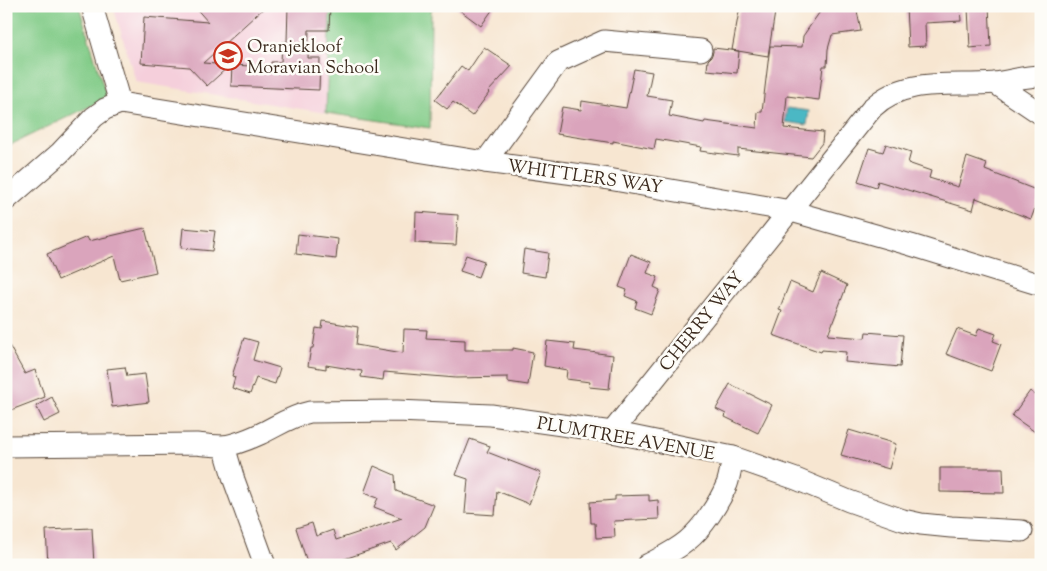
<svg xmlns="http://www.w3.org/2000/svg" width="1047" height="571" viewBox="0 0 1047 571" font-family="'Sorts Mill Goudy',serif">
<rect width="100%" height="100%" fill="#fdfcf7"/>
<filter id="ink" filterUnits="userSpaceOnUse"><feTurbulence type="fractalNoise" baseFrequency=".02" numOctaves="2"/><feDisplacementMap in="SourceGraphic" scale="10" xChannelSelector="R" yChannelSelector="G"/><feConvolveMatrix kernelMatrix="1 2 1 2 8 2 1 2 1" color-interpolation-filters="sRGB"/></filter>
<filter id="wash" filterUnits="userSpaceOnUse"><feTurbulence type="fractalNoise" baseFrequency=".0096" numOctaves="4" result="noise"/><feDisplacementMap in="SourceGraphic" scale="20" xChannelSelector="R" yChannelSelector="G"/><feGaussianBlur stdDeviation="1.12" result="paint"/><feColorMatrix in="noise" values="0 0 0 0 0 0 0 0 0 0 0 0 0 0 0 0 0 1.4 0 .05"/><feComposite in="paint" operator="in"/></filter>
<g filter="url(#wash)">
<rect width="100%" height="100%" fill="#f7e6d1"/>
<!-- built -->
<path fill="#f5cfdb" d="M 113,6 L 330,6 L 326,113 L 136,82 Z"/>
<!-- green -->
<g fill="#83cc89" stroke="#5f7b54">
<path d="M 6,6 L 79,6 L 107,98 L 6,147 Z"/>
<path d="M 330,6 L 435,6 L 431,11 L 430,128 L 326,113 Z"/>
</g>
<!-- water -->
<path fill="#4bb8c4" stroke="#437171" d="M 787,108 L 809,111 L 807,125 L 785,122 Z"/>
<g id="blocks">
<!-- building -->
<g fill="#daa4bc">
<path d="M 194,6 L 266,6 L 203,63 L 230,65 L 207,86 L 189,67 L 141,63 L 144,17 L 208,22 Z"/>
<path d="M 288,6 L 330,6 L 329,30 L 309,30 L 308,58 L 320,58 L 319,90 L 231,86 L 232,65 L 271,67 L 271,62 L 281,62 L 282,42 L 287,42 Z"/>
<path d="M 454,6 L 495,6 L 481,26 Z"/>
<path d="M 740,6 L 776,6 L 768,56 L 732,50 Z"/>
<path d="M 824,6 L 856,6 L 861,31 L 832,35 L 828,49 L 827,66 L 823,66 L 819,100 L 787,96 L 784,128 L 823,132 L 822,143 L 811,157 L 738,149 L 738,156 L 700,151 L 701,147 L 656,139 L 654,149 L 613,141 L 613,143 L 557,134 L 562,107 L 581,110 L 582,101 L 626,108 L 634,69 L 652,72 L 647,96 L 672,100 L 669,116 L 704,123 L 705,121 L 757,128 L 758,112 L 762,112 L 770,46 L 802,47 L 803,36 Z"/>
<path d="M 906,6 L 960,6 L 961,21 L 925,23 L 926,46 L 908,47 Z"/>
<path d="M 989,6 L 991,46 L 970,48 L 968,8 Z"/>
<path d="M 484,47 L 512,66 L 488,92 L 489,93 L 472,116 L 453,102 L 447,109 L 435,100 L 461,66 L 468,71 Z"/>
<path d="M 713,48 L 739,51 L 737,73 L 707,70 L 708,60 L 711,57 L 713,52 Z"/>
<path d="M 886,144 L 911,152 L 908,163 L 931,171 L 929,178 L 958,187 L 967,157 L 987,164 L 985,170 L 1041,192 L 1031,219 L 976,198 L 973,210 L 878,181 L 876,187 L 858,181 L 869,148 L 883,152 Z"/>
<path d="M 416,212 L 458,215 L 456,245 L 415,243 Z"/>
<path d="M 145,228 L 156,272 L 120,280 L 114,256 L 58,280 L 47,254 L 87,237 L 89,241 Z"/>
<path d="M 183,228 L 215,231 L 212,251 L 181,248 Z"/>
<path d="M 298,234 L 338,239 L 336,259 L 296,254 Z"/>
<path d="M 524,249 L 548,253 L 545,277 L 521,273 Z"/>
<path d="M 631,254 L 651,262 L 647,273 L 658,277 L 654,287 L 660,290 L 651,314 L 635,308 L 637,301 L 625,296 L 627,290 L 619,287 Z"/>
<path d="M 466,255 L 484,261 L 478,277 L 460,271 Z"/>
<path d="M 821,273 L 847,285 L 828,335 L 865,338 L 866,332 L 903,335 L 900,367 L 845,362 L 846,352 L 822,350 L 821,352 L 773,335 L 782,311 L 779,310 L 790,282 L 813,292 Z"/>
<path d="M 323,321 L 358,327 L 356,345 L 403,353 L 404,329 L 427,330 L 426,338 L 465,340 L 465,350 L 513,350 L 513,348 L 533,352 L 528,385 L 508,382 L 508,377 L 456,378 L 384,372 L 383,380 L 361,377 L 362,371 L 326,365 L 326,369 L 308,366 L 311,348 L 313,348 L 316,328 L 322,329 Z"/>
<path d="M 979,328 L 996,334 L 993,341 L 1001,344 L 991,371 L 946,354 L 957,329 L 976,336 Z"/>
<path d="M 244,338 L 258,342 L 253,360 L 280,368 L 275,384 L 256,378 L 250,394 L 232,388 L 235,377 L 232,376 Z"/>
<path d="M 6,340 L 25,374 L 35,370 L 45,397 L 6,412 Z"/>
<path d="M 547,341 L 575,344 L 574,350 L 613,355 L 609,389 L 589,387 L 590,382 L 566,379 L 567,370 L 544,366 Z"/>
<path d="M 125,367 L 127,376 L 145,374 L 149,402 L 112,407 L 107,369 Z"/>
<path d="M 730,384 L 772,405 L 758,433 L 725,417 L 726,414 L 716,409 Z"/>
<path d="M 1030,391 L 1041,399 L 1041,436 L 1012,416 Z"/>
<path d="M 52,397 L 60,414 L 44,422 L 36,406 Z"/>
<path d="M 849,430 L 896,444 L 889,469 L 841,455 Z"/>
<path d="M 470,439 L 490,446 L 487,452 L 541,473 L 529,504 L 497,491 L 495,515 L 465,513 L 468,479 L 456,475 Z"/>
<path d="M 374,466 L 395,475 L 396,491 L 434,505 L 425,527 L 396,550 L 391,543 L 327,565 L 308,565 L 296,528 L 312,523 L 316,536 L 333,530 L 336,540 L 402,518 L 374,507 L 378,498 L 364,493 Z"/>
<path d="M 940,468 L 1003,468 L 1004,493 L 940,492 Z"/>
<path d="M 649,495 L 649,501 L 658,500 L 659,519 L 614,521 L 615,537 L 596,538 L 595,523 L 591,523 L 590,502 L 615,500 L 615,496 Z"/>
<path d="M 92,528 L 94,565 L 48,565 L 46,530 Z"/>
</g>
</g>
</g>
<g filter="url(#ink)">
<use href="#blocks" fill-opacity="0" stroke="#574639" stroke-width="1"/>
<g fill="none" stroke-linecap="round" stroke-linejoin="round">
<defs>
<g id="minor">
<path d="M 995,83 L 1041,114"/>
<path d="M 120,103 L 485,162 L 597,177 L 791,211 L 911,245 L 1041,285"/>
<path d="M 485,162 L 558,62 L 604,41 L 701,50"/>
<path d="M 6,200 L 60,153 L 94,117 L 105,109 L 120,103 L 92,6"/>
<path d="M 612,432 L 873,107 C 906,76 954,87 995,83 C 1010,81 1025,76 1041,76"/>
<path d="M 6,446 L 196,444 C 205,445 214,446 223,446 C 235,445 249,439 260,434 C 277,426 291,416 310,412 L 397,411 L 491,415 L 612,432 L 733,457 L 796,479 L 849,501 L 903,520 L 921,524 L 951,527 L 1022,531"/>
<path d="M 224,446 L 234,480 L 265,565"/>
<path d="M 647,565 C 660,558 675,551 687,541 C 703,528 719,503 727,484 C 730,476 731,466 733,457"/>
</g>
</defs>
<!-- minor casing -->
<use href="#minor" stroke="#574639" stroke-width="23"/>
<!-- minor -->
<use href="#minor" stroke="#fff" stroke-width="21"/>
</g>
</g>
<!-- icons -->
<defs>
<symbol id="school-ring" viewBox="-11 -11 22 22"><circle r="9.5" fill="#fdfcf7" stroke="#c8321e" stroke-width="1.5"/><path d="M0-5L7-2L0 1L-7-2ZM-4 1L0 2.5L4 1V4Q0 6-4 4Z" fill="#c8321e"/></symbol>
</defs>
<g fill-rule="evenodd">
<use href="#school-ring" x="212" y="40" width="32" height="32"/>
</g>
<g text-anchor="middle" stroke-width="5" stroke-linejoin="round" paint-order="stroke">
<!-- poi labels -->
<g font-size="18" fill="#3b2a1e" stroke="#fdfcf7" text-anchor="start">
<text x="247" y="52">Oranjekloof<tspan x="247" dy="21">Moravian School</tspan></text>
</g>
<!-- street labels -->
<g font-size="18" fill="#3b2a1e" stroke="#fdfcf7">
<text transform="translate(585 176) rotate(8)" y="6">WHITTLERS WAY</text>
<text transform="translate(701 321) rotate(-51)" y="6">CHERRY WAY</text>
<text transform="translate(626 438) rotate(10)" y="6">PLUMTREE AVENUE</text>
</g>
</g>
<!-- margin -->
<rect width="1047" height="571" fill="none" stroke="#fdfcf7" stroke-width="25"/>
</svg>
